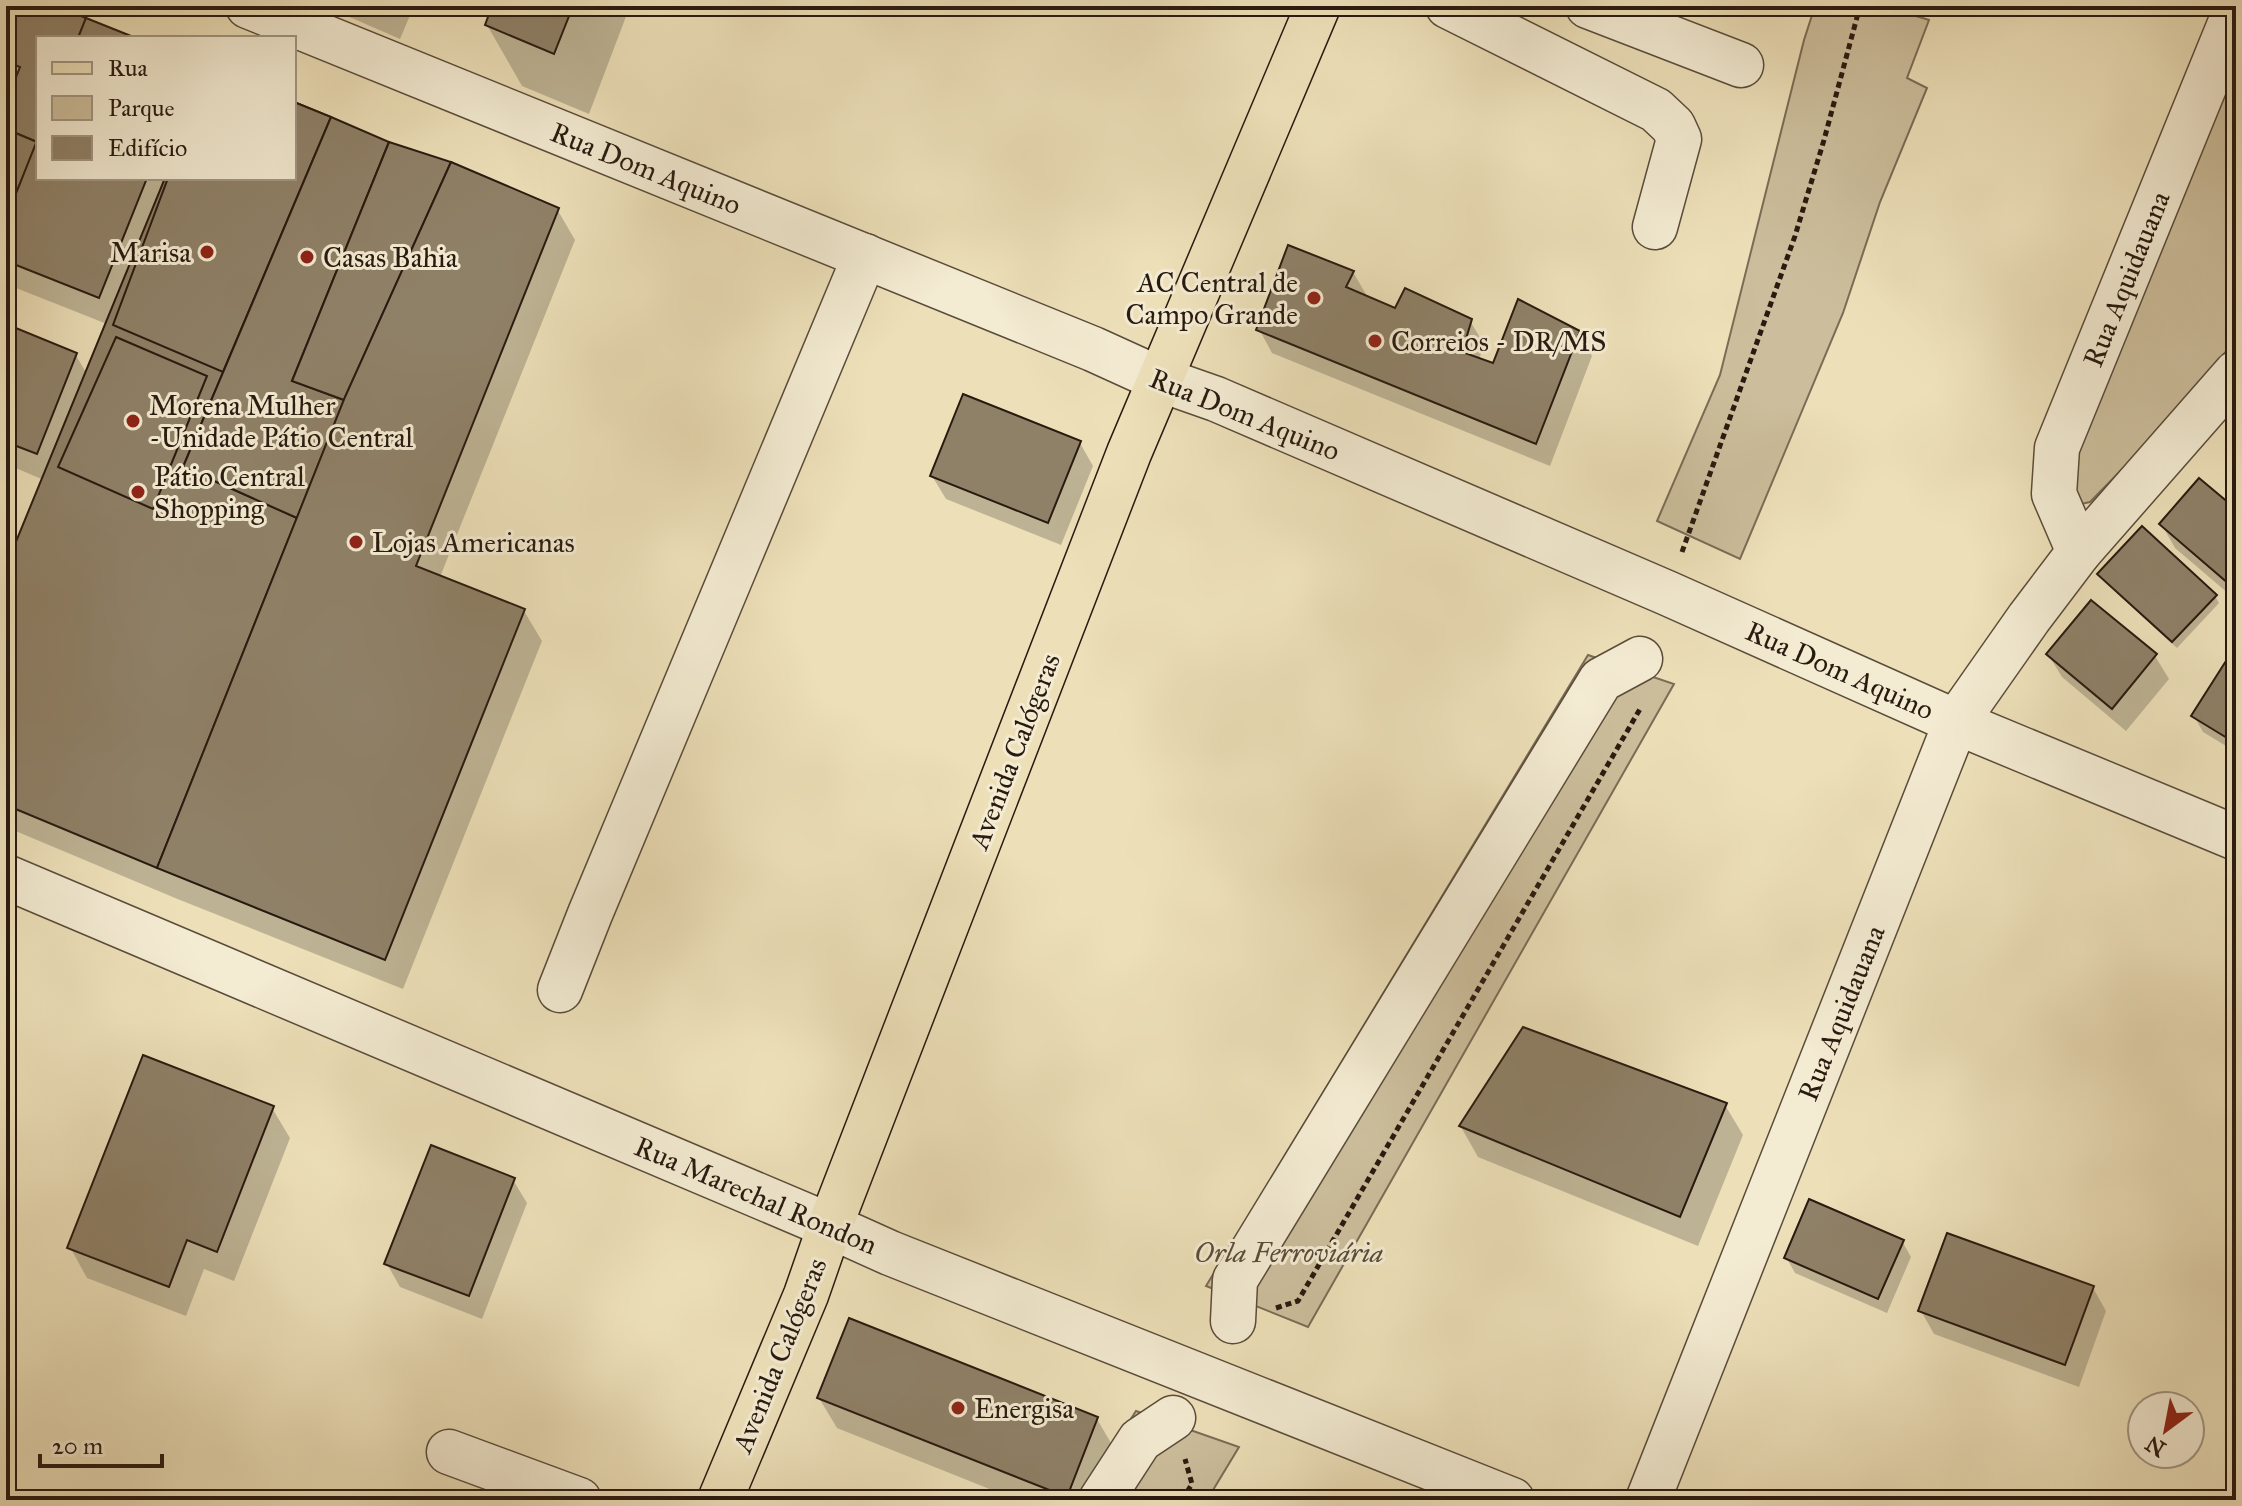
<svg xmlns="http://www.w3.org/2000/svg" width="2242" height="1506" viewBox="0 0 2242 1506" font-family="'IM FELL Great Primer',serif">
<rect width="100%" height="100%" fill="#ede0b9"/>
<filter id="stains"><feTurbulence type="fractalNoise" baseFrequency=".0025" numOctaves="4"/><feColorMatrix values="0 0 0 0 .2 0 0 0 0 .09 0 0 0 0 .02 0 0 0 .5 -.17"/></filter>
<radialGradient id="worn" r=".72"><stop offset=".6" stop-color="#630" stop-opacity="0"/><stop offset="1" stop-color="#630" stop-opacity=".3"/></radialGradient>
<!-- green -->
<g fill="#ccbe9c" stroke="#7a6c56" stroke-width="2">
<path d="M 1815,6 L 1901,6 L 1900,11 L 1929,20 L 1907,78 L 1927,88 L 1880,202 L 1843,313 L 1740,559 L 1657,521 L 1720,375 L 1804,40 Z"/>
<path d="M 2236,39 L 2236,340 L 2141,450 L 2090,502 L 2072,506 L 2061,496 Z"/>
<path d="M 1588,655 L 1674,684 L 1308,1327 L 1206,1286 Z"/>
<path d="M 1136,1411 L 1239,1447 L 1207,1500 L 1079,1500 Z"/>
</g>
<!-- shadow -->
<g fill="#0003">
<path d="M 6,6 L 51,6 L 130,38 L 38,38 L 38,178 L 294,178 L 294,105 L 557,209 L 575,240 L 440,577 L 524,611 L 542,641 L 403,989 L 175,898 L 6,827 L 6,542 L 13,554 L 44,480 L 6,464 L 6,326 L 75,354 L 87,374 L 107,324 L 11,286 L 6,277 Z"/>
<path d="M 334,6 L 414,6 L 400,39 L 338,12 Z"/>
<path d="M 494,6 L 630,6 L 589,114 L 522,86 L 487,25 Z"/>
<path d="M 1353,272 L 1367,296 L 1366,298 L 1396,310 L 1470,321 L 1484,344 L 1479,360 L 1494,365 L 1579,332 L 1592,356 L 1550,466 L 1272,353 L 1259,329 Z"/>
<path d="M 1080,443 L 1093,466 L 1061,545 L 946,499 L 932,476 Z"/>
<path d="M 2236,512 L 2236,600 L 2175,548 L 2162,525 Z"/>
<path d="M 2100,574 L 2215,596 L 2219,603 L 2177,648 L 2104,581 Z"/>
<path d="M 2048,654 L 2155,656 L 2169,679 L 2126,731 L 2062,677 Z"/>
<path d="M 2236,659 L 2236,752 L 2203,732 L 2194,716 Z"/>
<path d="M 1725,1105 L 1743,1135 L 1698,1246 L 1478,1157 L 1461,1127 Z"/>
<path d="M 272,1108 L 290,1138 L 234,1281 L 204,1269 L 186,1316 L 87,1278 L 70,1247 Z"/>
<path d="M 513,1180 L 527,1203 L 482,1319 L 400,1287 L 387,1264 Z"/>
<path d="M 1902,1241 L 1911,1257 L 1887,1313 L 1795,1273 L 1786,1257 Z"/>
<path d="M 2093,1288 L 2106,1311 L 2079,1387 L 1934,1334 L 1921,1311 Z"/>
<path d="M 819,1398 L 1097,1419 L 1115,1450 L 1095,1500 L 1017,1500 L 837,1428 Z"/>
</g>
<!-- building -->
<g fill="#8f8168" stroke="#291a10" stroke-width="2">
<path d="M 6,6 L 56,6 L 86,18 L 78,38 L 38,38 L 37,142 L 6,129 L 6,102 L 20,67 L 8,62 L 6,68 Z"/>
<path d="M 492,6 L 573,6 L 554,54 L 485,25 Z"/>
<path d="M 86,18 L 136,38 L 78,38 Z"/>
<path d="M 294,102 L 331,117 L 183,467 L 297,518 L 157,868 L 6,805 L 6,566 L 165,178 L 294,178 Z"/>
<path d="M 294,102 L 331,117 L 223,372 L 113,325 L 168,178 L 294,178 Z"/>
<path d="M 331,117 L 389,142 L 292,381 L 344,400 L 297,518 L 183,467 Z"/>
<path d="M 6,129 L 37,142 L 13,201 L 6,198 Z"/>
<path d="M 38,138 L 38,178 L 147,178 L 99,298 L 6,261 L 6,219 Z"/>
<path d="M 389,142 L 451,162 L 344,400 L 292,381 Z"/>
<path d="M 451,162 L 559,208 L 416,566 L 525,609 L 385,960 L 157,868 L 345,397 Z"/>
<path d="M 1288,245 L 1354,271 L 1346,287 L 1395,308 L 1405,288 L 1472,319 L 1462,352 L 1493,363 L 1518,299 L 1580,331 L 1536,444 L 1256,330 Z"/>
<path d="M 6,324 L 77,353 L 37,454 L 6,442 Z"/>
<path d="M 116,337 L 207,376 L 153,509 L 58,467 Z"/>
<path d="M 963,394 L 1081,441 L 1048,523 L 930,476 Z"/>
<path d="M 2199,478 L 2236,509 L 2236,590 L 2159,524 Z"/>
<path d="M 2142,526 L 2217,595 L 2172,642 L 2097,574 Z"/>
<path d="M 2091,600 L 2157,654 L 2112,709 L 2046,654 Z"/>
<path d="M 2231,653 L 2236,656 L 2236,735 L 2232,741 L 2191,716 Z"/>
<path d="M 1523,1027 L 1727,1103 L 1680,1217 L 1459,1126 Z"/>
<path d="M 143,1055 L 274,1106 L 217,1252 L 187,1240 L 169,1287 L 67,1248 Z"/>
<path d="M 431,1145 L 515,1178 L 469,1296 L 384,1264 Z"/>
<path d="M 1809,1199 L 1904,1240 L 1878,1299 L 1784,1258 Z"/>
<path d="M 1947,1233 L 2094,1286 L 2065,1365 L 1918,1311 Z"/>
<path d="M 849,1318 L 1098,1417 L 1067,1497 L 817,1398 Z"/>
</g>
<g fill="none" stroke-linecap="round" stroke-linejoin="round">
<defs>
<g id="minor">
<path d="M 248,6 L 1093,349 L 1159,379 L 1216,399 L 1667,593 L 1956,722 L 2236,838"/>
<path d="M 1448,6 L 1656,110 L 1673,126 L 1679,139 L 1655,227"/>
<path d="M 1588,6 L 1741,65"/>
<path d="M 2079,552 L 2054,494 L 2057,448 L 2236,9"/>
<path d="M 6,877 L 830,1226 L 890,1253 L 1512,1500"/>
<path d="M 560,990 L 590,914 L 865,256"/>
<path d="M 1233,1321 L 1235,1280 L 1601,680 L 1640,659"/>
<path d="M 449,1452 L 579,1500"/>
<path d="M 1101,1500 L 1140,1440 L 1173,1418"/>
<path d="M 1648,1500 L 1956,722 L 2029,618 L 2079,552 L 2236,373"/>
</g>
<path id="major" d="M 720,1500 L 806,1295 L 830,1226 L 1129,453 L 1318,6"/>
</defs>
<!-- minor casing -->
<use href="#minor" stroke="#5a4c3a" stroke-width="47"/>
<!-- major casing -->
<use href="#major" stroke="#291a10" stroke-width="47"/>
<!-- path -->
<g stroke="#291a10" stroke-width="5" stroke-dasharray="6 4" stroke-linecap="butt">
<path d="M 1682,552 L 1795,236 L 1824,140 L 1860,6"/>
<path d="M 1276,1308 L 1298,1301 L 1640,709"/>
<path d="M 1182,1500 L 1192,1484 L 1185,1459"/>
</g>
<!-- minor -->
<use href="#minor" stroke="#f3ebd2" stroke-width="44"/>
<!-- major -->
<use href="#major" stroke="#ede0b9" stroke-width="44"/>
</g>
<!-- markers -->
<g fill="#8f2418" stroke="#f3ebd2" stroke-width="3">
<circle cx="207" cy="252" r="8"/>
<circle cx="307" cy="257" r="8"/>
<circle cx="1314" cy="298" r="8"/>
<circle cx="1375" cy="341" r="8"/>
<circle cx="133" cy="421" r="8"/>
<circle cx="138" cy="492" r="8"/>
<circle cx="356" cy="542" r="8"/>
<circle cx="958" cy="1408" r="8"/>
</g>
<g text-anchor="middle" stroke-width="6" stroke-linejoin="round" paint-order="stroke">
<!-- street labels -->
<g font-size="28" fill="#291a10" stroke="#f3ebd2">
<text transform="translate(646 168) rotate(22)" y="10">Rua Dom Aquino</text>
<text transform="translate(2126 279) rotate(-68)" y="10">Rua Aquidauana</text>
<text transform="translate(1245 414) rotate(22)" y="10">Rua Dom Aquino</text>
<text transform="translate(1840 670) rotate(24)" y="10">Rua Dom Aquino</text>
<text transform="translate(1014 751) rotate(-69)" y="10">Avenida Calógeras</text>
<text transform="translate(1841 1013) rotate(-68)" y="10">Rua Aquidauana</text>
<text transform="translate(756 1195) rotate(23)" y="10">Rua Marechal Rondon</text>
<text transform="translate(779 1355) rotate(-68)" y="10">Avenida Calógeras</text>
</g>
<!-- poi labels -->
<g font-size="28" fill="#291a10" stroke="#f3ebd2" text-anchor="start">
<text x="191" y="262" text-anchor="end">Marisa</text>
<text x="323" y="267">Casas Bahia</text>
<text x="1298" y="292" text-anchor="end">AC Central de<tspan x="1298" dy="32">Campo Grande</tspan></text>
<text x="1391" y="351">Correios - DR/MS</text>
<text x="149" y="415">Morena Mulher<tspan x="149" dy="32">-Unidade Pátio Central</tspan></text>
<text x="154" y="486">Pátio Central<tspan x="154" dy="32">Shopping</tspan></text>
<text x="372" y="552">Lojas Americanas</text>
<text x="974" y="1418">Energisa</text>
</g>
<!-- park labels -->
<g font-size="28" font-style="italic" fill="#5a4b3a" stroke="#f3ebd2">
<text x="1289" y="1262">Orla Ferroviária</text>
</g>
</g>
<!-- margin -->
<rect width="2242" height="1506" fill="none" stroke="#ede0b9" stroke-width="32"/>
<rect x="8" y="8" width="2226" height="1490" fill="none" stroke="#291a10" stroke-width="4"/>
<rect x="16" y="16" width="2210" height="1474" fill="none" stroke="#291a10" stroke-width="2"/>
<!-- legend -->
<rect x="36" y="36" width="260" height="144" fill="#f3ebd2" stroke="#a29784" stroke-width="2"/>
<rect x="52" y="62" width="40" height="12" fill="#ede0b9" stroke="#a29784" stroke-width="2"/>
<text x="108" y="76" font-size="24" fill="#291a10">Rua</text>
<rect x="52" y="96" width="40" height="24" fill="#ccbe9c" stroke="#a29784" stroke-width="2"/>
<text x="108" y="116" font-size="24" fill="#291a10">Parque</text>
<rect x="52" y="136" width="40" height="24" fill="#8f8168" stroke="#a29784" stroke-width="2"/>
<text x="108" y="156" font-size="24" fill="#291a10">Edifício</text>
<!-- north arrow -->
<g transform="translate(2166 1430) rotate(212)"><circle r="38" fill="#f3ebd2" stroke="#a29784" stroke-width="2"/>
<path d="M0-6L14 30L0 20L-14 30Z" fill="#8f2418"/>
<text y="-12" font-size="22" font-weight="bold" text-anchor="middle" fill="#291a10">N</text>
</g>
<!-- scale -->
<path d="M40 1454v12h122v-12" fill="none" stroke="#291a10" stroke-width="4"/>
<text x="52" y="1454" font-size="24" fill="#291a10" stroke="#f3ebd2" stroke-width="6" paint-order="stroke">20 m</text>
<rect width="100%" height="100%" filter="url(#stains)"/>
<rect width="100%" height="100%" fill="url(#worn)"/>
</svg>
